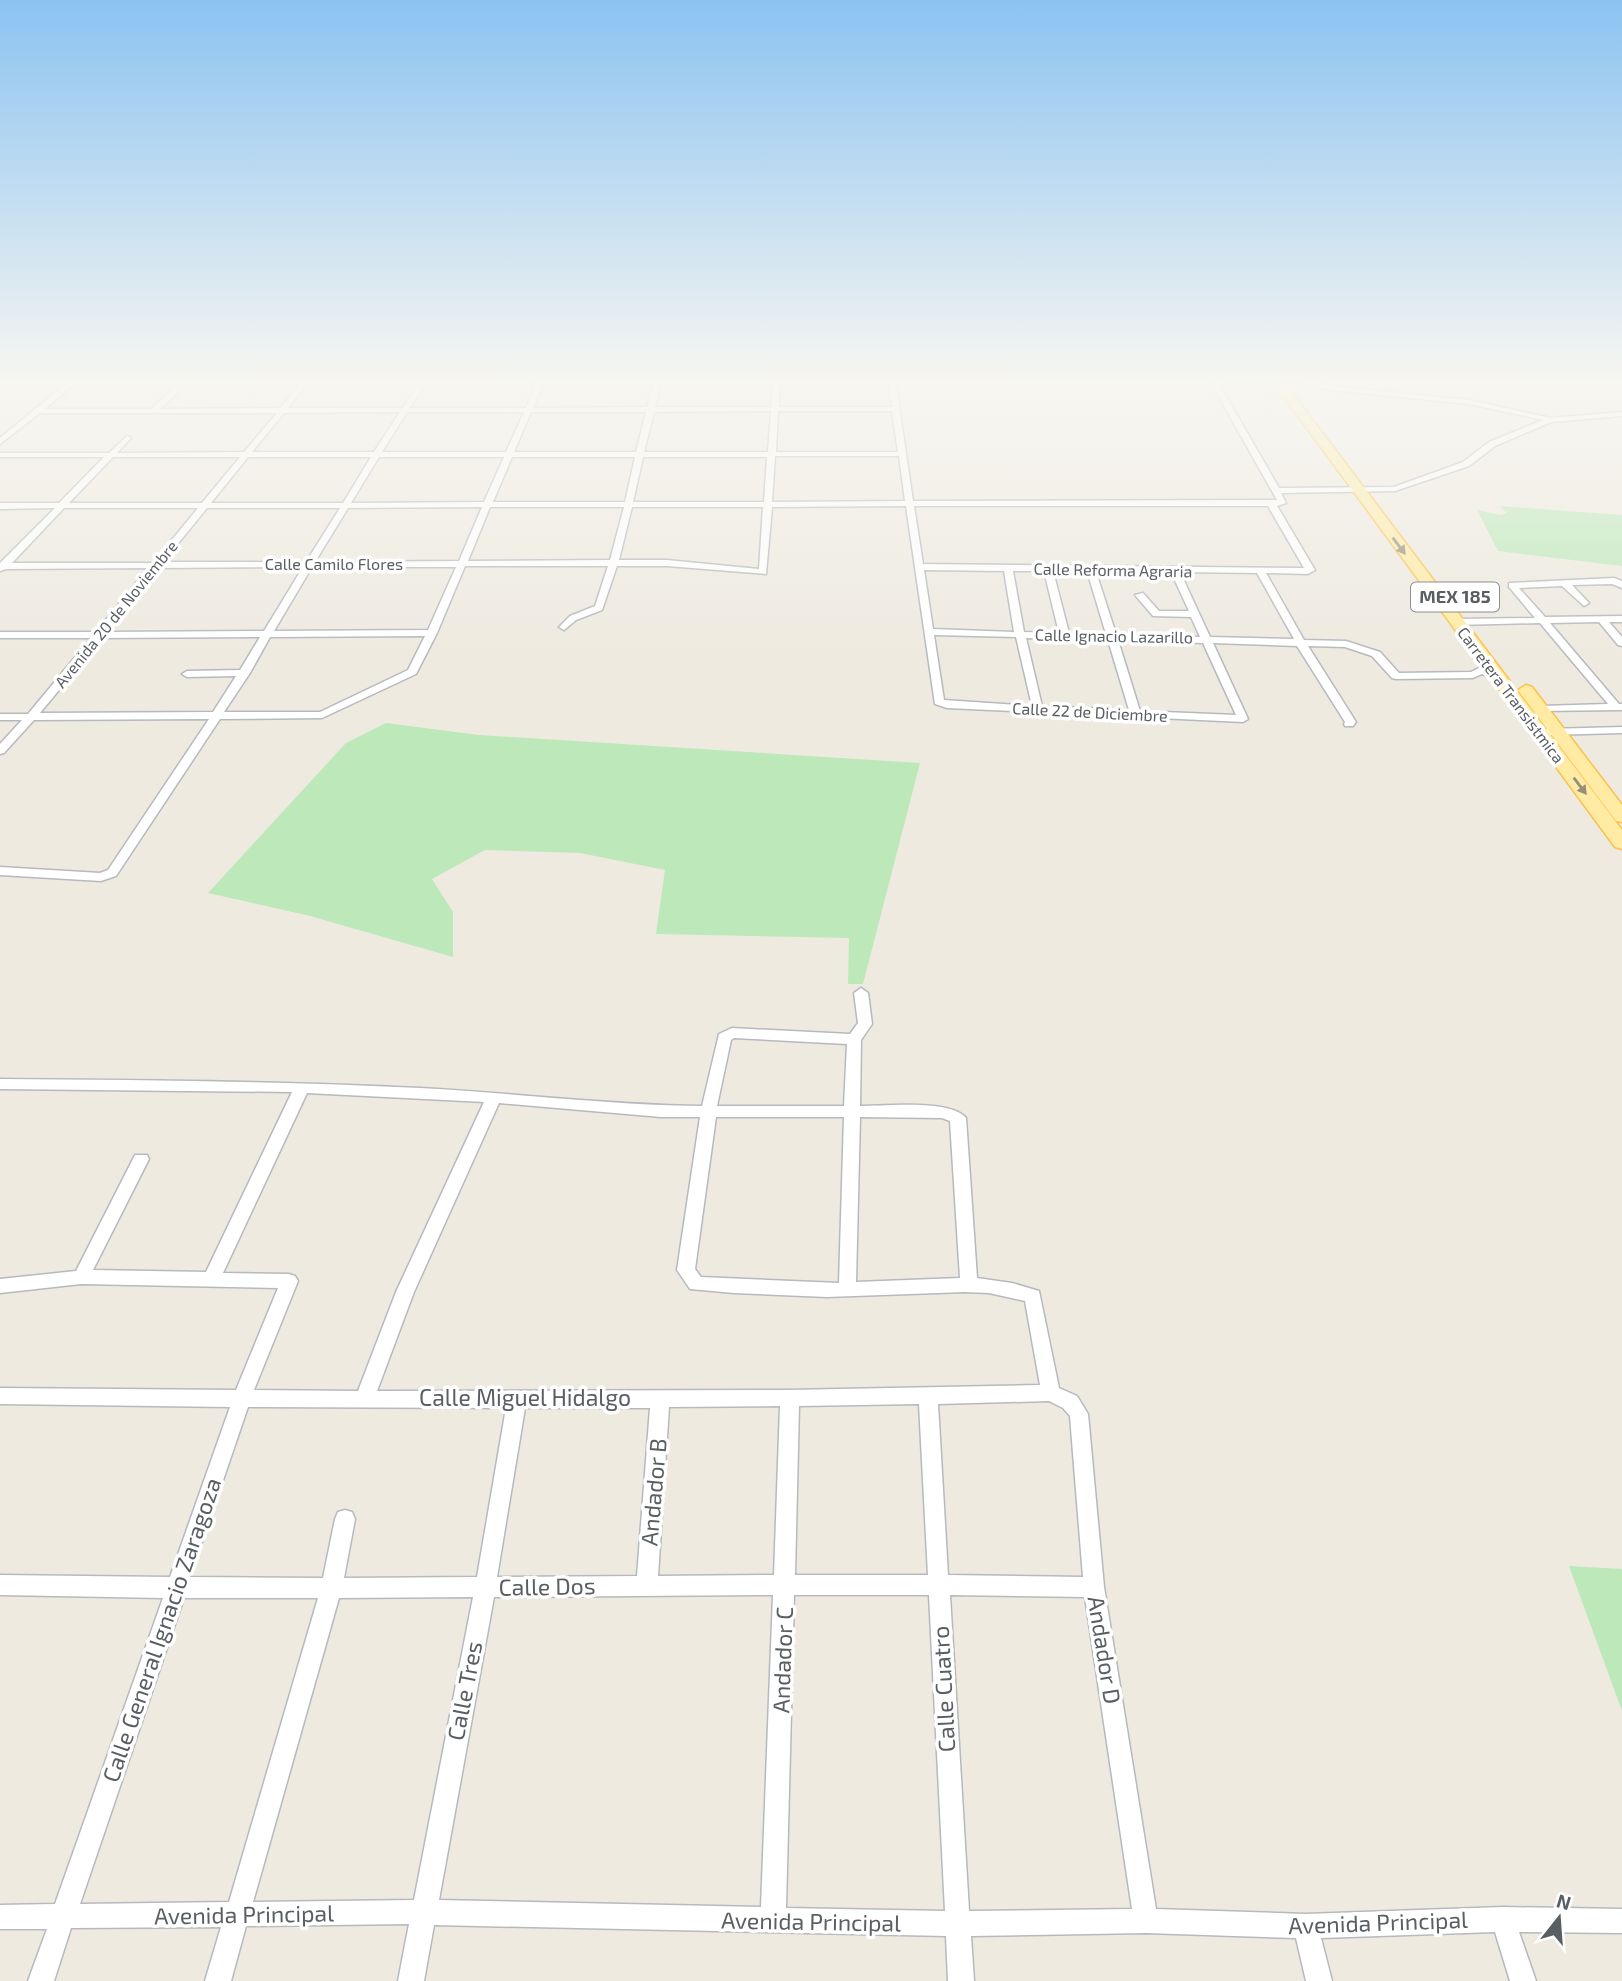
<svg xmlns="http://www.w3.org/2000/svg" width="1622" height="1981" viewBox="0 0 1622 1981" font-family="'Exo 2',sans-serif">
<rect width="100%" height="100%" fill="#eeeae0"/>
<!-- green -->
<g fill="#bde8ba">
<path d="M 1499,506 L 1622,515 L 1622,566 L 1498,551 L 1477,510 L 1500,515 L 1507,513 Z"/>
<path d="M 386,723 L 479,735 L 920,763 L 863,984 L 848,984 L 849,938 L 656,934 L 665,870 L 580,853 L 485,850 L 432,879 L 453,912 L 453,957 L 310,916 L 208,893 L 346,743 Z"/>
<path d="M 1569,1566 L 1622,1569 L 1622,1711 Z"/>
</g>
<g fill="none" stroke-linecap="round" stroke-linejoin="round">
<!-- street-tunnel -->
<path stroke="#c9c7c1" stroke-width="8" stroke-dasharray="8 4.5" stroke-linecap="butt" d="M 1270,380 L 1301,380"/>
<defs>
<g id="street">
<path d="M 73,378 L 81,378 L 45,409 L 151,409 L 185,378 L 193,378 L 160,409 L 280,408 L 305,378 L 312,378 L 288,408 L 403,408 L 422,378 L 429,378 L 410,408 L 526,408 L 538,378 L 545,378 L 533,408 L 647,407 L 655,378 L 662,378 L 655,407 L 771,407 L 773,378 L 780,378 L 779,407 L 892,407 L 888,378 L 895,378 L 913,501 L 1277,500 L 1211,383 L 1228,378 L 1273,380 L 1270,382 L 1236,381 L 1219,384 L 1279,488 L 1394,487 L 1463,462 L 1489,442 L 1543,420 L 1469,404 L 1330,390 L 1299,381 L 1299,378 L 1330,386 L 1469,400 L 1551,418 L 1622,412 L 1622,416 L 1551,422 L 1495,446 L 1469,466 L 1395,491 L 1281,493 L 1286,503 L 1277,506 L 1315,570 L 1308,574 L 1266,573 L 1304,640 L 1346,641 L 1380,652 L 1399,673 L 1471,672 L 1481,667 L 1503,678 L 1498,681 L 1482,674 L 1473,678 L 1396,679 L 1392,678 L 1372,656 L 1345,647 L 1308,646 L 1356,722 L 1353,726 L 1345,726 L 1344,724 L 1345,722 L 1297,646 L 1213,643 L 1248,719 L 1243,722 L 947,708 L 935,704 L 906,506 L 772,507 L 766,574 L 667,566 L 617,566 L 602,610 L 576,620 L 564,630 L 559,627 L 570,616 L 595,606 L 608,566 L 465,566 L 437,633 L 416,674 L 322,718 L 220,719 L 116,876 L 101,881 L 0,875 L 0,867 L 100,873 L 108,870 L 209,719 L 34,720 L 4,753 L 0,754 L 0,744 L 22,720 L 0,720 L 0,714 L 28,714 L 91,638 L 0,638 L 0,632 L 96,632 L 148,568 L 6,569 L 0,571 L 0,563 L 55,508 L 0,509 L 0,503 L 59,503 L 104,457 L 0,457 L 0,453 L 109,453 L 127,436 L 131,438 L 117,453 L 244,452 L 277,413 L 40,413 L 0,444 L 0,438 ZM 771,411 L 768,452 L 644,452 L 654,412 ZM 778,411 L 892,411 L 898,452 L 776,452 ZM 400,412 L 374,452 L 252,452 L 284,413 ZM 407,412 L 524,412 L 506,452 L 382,452 ZM 531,412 L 646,412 L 636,452 L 514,452 ZM 775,456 L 899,456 L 905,501 L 772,502 ZM 113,457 L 240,457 L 202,503 L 69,503 ZM 248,457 L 371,457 L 343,503 L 211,503 ZM 379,457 L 504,457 L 484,502 L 351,503 ZM 512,457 L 635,457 L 625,502 L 493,502 ZM 643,457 L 767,457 L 764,502 L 633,502 ZM 914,506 L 1268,506 L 1304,568 L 923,564 ZM 482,507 L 459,561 L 315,562 L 348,508 ZM 490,507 L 624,507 L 610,560 L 468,561 ZM 632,507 L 763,507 L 759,569 L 667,560 L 619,560 ZM 64,508 L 198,508 L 153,563 L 12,563 ZM 207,508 L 340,508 L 306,562 L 163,562 ZM 303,567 L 264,631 L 106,632 L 158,568 ZM 312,567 L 456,567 L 428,630 L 274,631 ZM 924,570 L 1004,571 L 1014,632 L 933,629 ZM 1013,571 L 1044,571 L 1059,633 L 1024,632 ZM 1053,571 L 1087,571 L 1106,634 L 1069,633 ZM 1096,572 L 1171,572 L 1189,611 L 1159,611 L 1143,593 L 1135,595 L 1153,616 L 1191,617 L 1200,637 L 1116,634 ZM 1180,572 L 1257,573 L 1294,639 L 1210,637 ZM 934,635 L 1016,637 L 1032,706 L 944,700 ZM 425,636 L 408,670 L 320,712 L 224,712 L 250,673 L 270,637 ZM 260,637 L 240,670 L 187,671 L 182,674 L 187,677 L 236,676 L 213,712 L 40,713 L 102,638 ZM 1026,638 L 1108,640 L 1129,710 L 1042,706 ZM 1118,640 L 1203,643 L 1236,715 L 1140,711 Z"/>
<path d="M 1614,578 L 1622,581 L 1622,588 L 1612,584 L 1572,585 L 1589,603 L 1584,606 L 1562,586 L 1519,588 L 1545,617 L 1622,616 L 1622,622 L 1609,622 L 1622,637 L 1622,646 L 1618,645 L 1599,622 L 1550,623 L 1619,704 L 1622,704 L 1622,710 L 1536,711 L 1536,707 L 1540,706 L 1608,704 L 1540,623 L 1456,625 L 1451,622 L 1456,619 L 1535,618 L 1509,587 L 1509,583 Z"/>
<path d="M 1622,727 L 1622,733 L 1547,735 L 1541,732 L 1547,729 Z"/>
<path d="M 861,988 L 868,993 L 872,1024 L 861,1040 L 860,1106 C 884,1106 951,1099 966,1118 L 977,1278 L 1012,1283 L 1039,1291 L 1059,1388 L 1077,1396 L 1088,1414 L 1104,1587 L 1156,1909 L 1306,1914 L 1503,1907 L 1622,1909 L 1622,1933 L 1519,1932 L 1536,1981 L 1510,1981 L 1495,1932 L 1321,1938 L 1332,1981 L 1306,1981 L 1296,1938 L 1146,1933 L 971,1936 L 974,1981 L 948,1981 L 946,1936 L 434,1925 L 424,1981 L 398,1981 L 409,1924 L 246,1926 L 231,1981 L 205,1981 L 221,1927 L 71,1928 L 54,1981 L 28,1981 L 47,1929 L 0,1929 L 0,1905 L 55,1904 L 163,1598 L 0,1595 L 0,1575 L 170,1577 L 230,1407 L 0,1404 L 0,1388 L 236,1390 L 278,1288 L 81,1284 L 0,1293 L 0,1279 L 76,1271 L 135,1155 L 147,1155 L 149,1159 L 93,1270 L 206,1272 L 292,1092 L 0,1089 L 0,1079 C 140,1080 280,1081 420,1088 C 514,1093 608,1105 702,1106 L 719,1034 L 732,1028 L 850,1034 L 858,1023 L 854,993 ZM 734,1038 L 847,1044 L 844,1106 L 717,1106 L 731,1040 ZM 307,1093 L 484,1102 L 396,1292 L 358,1391 L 254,1390 L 298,1281 L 295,1276 L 289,1274 L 223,1273 ZM 499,1103 L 661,1117 L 700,1117 L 677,1270 L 690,1289 L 734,1293 L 827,1297 L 965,1292 L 989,1293 L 1025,1301 L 1040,1385 L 788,1390 L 377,1391 L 414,1292 ZM 716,1117 L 844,1117 L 839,1283 L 701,1277 L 695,1269 ZM 860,1117 L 942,1118 L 950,1121 L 960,1278 L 856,1282 ZM 1049,1401 L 1063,1408 L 1070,1416 L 1083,1577 L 948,1575 L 938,1404 ZM 919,1404 L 928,1575 L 795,1575 L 799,1406 ZM 780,1406 L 774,1575 L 658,1576 L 669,1407 ZM 248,1407 L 506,1408 L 477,1577 L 344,1578 L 355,1519 L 352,1512 L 345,1510 L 338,1512 L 335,1519 L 323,1578 L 190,1577 ZM 525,1408 L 650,1408 L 637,1576 L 497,1577 ZM 773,1595 L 761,1907 L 439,1900 L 494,1597 ZM 794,1595 L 929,1595 L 945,1911 L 786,1908 ZM 950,1595 L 1085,1597 L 1132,1909 L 969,1911 ZM 473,1597 L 414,1900 L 253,1902 L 339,1598 ZM 184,1598 L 318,1598 L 229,1902 L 80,1904 Z"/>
</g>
<g id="primary">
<path d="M 1270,378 L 1281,378 L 1622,830 L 1622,849 L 1615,847 Z"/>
<path d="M 1526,685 L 1532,687 L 1622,805 L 1622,822 L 1616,821 L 1520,693 L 1518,690 Z"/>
</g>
</defs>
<!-- street casing -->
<use href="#street" stroke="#b6b9be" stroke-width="3"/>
<!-- primary casing -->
<use href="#primary" stroke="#fcc14a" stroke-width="3"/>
<!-- street -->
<use href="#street" fill="#fff" fill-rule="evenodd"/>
<!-- primary -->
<use href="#primary" fill="#ffeba4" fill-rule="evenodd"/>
</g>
<!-- one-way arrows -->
<defs><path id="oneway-solid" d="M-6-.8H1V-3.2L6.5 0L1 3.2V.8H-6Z" transform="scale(1.75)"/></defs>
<g fill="#938f7a">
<use href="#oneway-solid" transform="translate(1399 546) rotate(53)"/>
<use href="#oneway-solid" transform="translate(1580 786) rotate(53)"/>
</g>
<!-- sky -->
<linearGradient id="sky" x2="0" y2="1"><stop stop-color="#8bc3f1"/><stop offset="0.58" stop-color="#f7f6f1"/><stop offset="1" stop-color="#f7f6f1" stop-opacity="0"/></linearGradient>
<rect width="1622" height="656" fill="url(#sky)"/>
<g text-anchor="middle" stroke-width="7" stroke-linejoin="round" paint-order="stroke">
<!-- far-street labels -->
<g font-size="16" fill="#595e63" stroke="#fff">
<text x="334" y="570">Calle Camilo Flores</text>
<text transform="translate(1113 570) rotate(1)" y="6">Calle Reforma Agraria</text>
<text transform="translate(116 614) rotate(-51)" y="6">Avenida 20 de Noviembre</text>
<text transform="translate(1114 636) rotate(1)" y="6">Calle Ignacio Lazarillo</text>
<text transform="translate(1511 695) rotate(53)" y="6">Carretera Transistmica</text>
<text transform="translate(1090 712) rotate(3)" y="6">Calle 22 de Diciembre</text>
</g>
<!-- shield labels -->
<rect fill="#fff" stroke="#8b8e92" stroke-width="2" x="1411" y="582.5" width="88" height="29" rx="5"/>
<g font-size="18" font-weight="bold" fill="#595e63">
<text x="1455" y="603">MEX 185</text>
</g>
<!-- near-street labels -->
<g font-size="23" fill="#595e63" stroke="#fff">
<text x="525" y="1406">Calle Miguel Hidalgo</text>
<text transform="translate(654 1492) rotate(-85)" y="8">Andador B</text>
<text transform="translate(547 1587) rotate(-1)" y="8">Calle Dos</text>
<text transform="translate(162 1630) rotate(-71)" y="8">Calle General Ignacio Zaragoza</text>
<text transform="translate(1104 1650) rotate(81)" y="8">Andador D</text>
<text transform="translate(783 1660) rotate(-88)" y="8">Andador C</text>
<text transform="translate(944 1689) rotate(-93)" y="8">Calle Cuatro</text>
<text transform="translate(465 1691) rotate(-79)" y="8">Calle Tres</text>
<text transform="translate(244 1915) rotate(-1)" y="8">Avenida Principal</text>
<text transform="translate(811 1922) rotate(1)" y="8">Avenida Principal</text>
<text transform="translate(1378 1923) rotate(-2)" y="8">Avenida Principal</text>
</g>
</g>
<!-- north arrow -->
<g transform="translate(1559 1918) rotate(17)" stroke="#ffffff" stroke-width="5" paint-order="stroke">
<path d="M0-5L12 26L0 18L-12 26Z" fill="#595e63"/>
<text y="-10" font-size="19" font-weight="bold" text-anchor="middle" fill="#595e63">N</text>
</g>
</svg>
